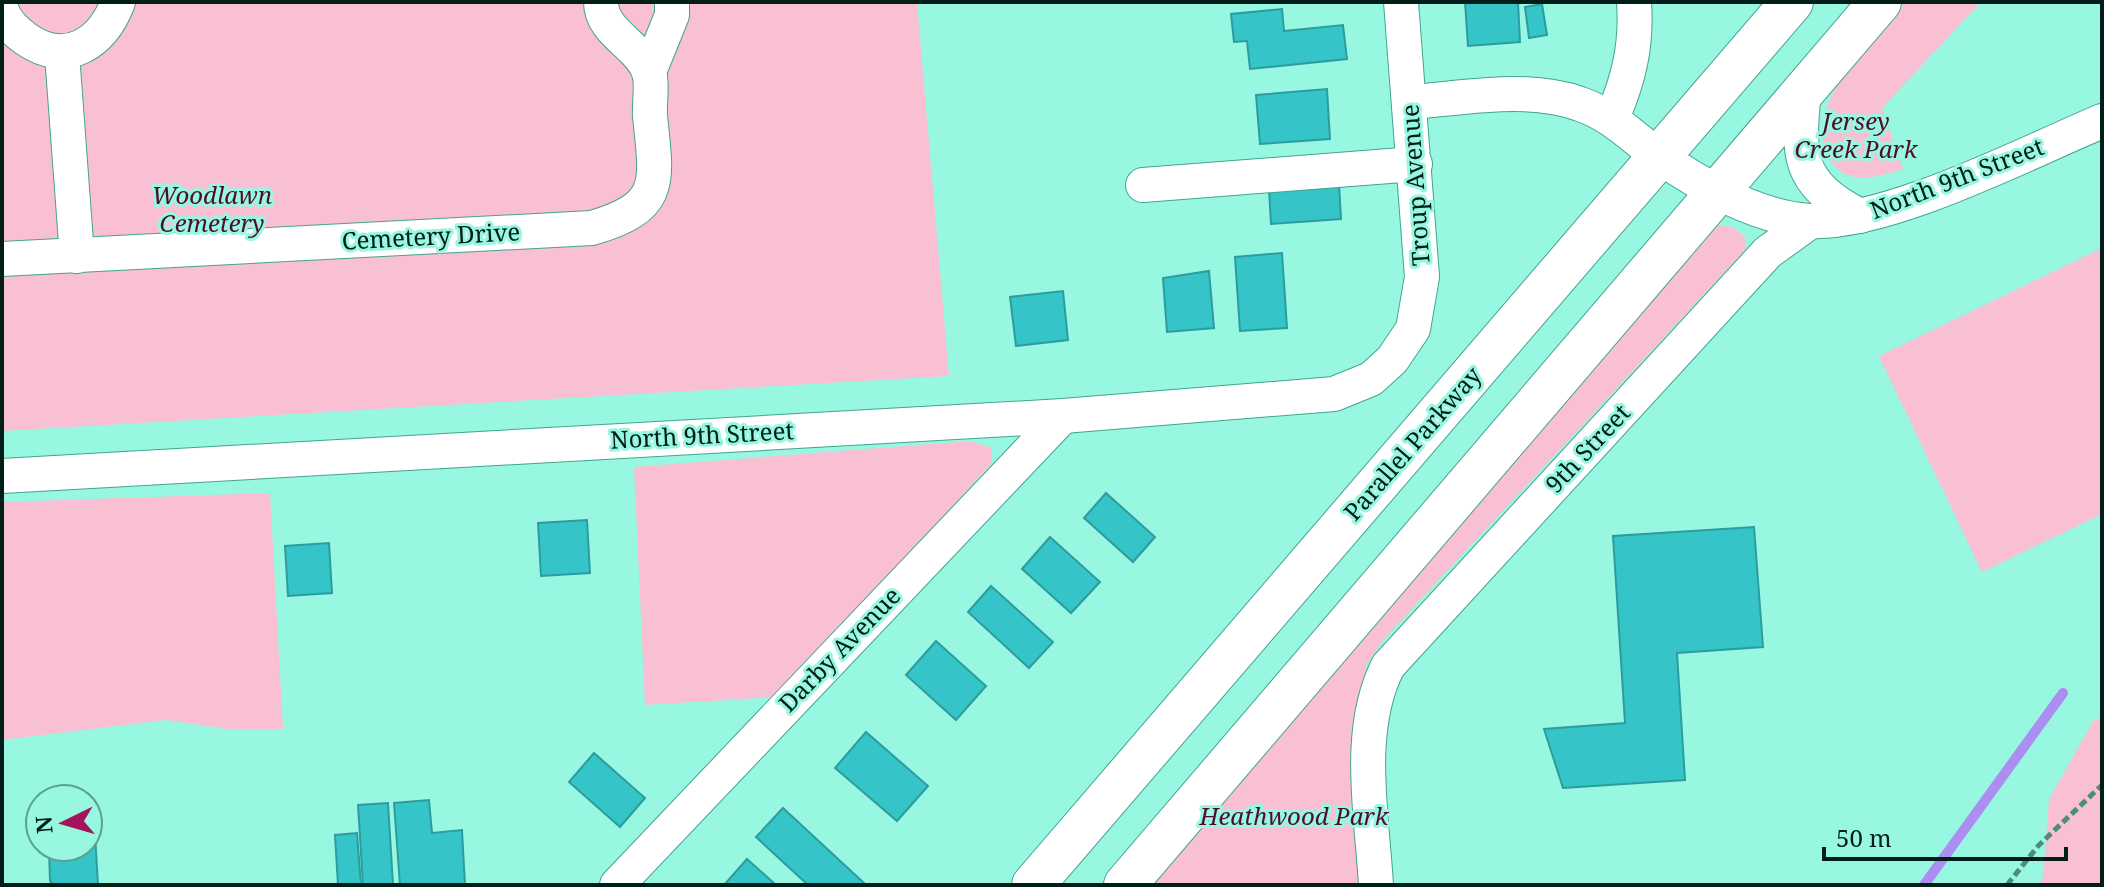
<svg xmlns="http://www.w3.org/2000/svg" width="2104" height="887" viewBox="0 0 2104 887" font-family="'Noto Serif',serif">
<rect width="100%" height="100%" fill="#98f7e1"/>
<!-- green -->
<g fill="#f8c0d2">
<path d="M 2,2 L 917,2 L 949,376 L 2,431 Z"/>
<path d="M 1905,2 L 1981,2 L 1882,108 L 1903,169 C 1881,176 1851,186 1834,165 C 1792,112 1873,40 1905,2 Z"/>
<path d="M 1719,225 L 1733,227 L 1745,237 L 1745,250 L 1384,639 L 1366,665 L 1362,714 L 1368,885 L 1145,885 L 1706,233 Z"/>
<path d="M 2102,248 L 2102,514 L 1982,572 L 1879,356 Z"/>
<path d="M 971,441 L 992,448 L 991,464 L 777,697 L 645,705 L 634,467 Z"/>
<path d="M 270,493 L 283,729 L 228,729 L 165,720 L 2,740 L 2,502 Z"/>
<path d="M 2102,717 L 2102,885 L 2039,885 L 2043,877 L 2049,799 L 2094,720 Z"/>
</g>
<g fill="none" stroke-linecap="round" stroke-linejoin="round">
<!-- stream -->
<path stroke="#ac8df1" stroke-width="10" d="M 1924,885 L 2063,693"/>
</g>
<!-- building -->
<g fill="#35c4c7" stroke="#2c9c9e" stroke-width="2">
<path d="M 1465,2 L 1518,2 L 1520,42 L 1468,46 Z"/>
<path d="M 1542,4 L 1547,35 L 1529,38 L 1525,7 Z"/>
<path d="M 1282,9 L 1284,31 L 1343,25 L 1347,59 L 1250,69 L 1247,41 L 1234,42 L 1231,14 Z"/>
<path d="M 1327,89 L 1330,139 L 1260,144 L 1256,95 Z"/>
<path d="M 1339,184 L 1341,219 L 1271,224 L 1269,190 Z"/>
<path d="M 1282,253 L 1287,328 L 1240,331 L 1235,257 Z"/>
<path d="M 1209,271 L 1214,328 L 1167,332 L 1163,278 Z"/>
<path d="M 1063,291 L 1068,340 L 1016,346 L 1010,297 Z"/>
<path d="M 1106,493 L 1155,537 L 1133,562 L 1084,518 Z"/>
<path d="M 587,520 L 590,573 L 541,576 L 538,523 Z"/>
<path d="M 1754,527 L 1763,647 L 1677,653 L 1685,780 L 1563,788 L 1544,729 L 1625,723 L 1613,536 Z"/>
<path d="M 1050,537 L 1100,582 L 1071,613 L 1022,569 Z"/>
<path d="M 329,543 L 332,593 L 288,596 L 285,546 Z"/>
<path d="M 991,586 L 1053,642 L 1029,668 L 968,612 Z"/>
<path d="M 936,641 L 986,686 L 956,720 L 906,675 Z"/>
<path d="M 866,732 L 928,786 L 897,821 L 835,768 Z"/>
<path d="M 594,753 L 645,798 L 620,827 L 569,782 Z"/>
<path d="M 93,800 L 98,885 L 54,885 L 50,881 L 49,847 L 88,847 L 88,801 Z"/>
<path d="M 429,800 L 432,833 L 462,830 L 465,885 L 400,885 L 394,803 Z"/>
<path d="M 388,803 L 393,885 L 363,885 L 358,805 Z"/>
<path d="M 783,808 L 864,883 L 862,885 L 808,885 L 756,837 Z"/>
<path d="M 357,833 L 361,885 L 338,885 L 335,835 Z"/>
<path d="M 747,859 L 776,885 L 724,885 Z"/>
</g>
<g fill="none" stroke-linecap="round" stroke-linejoin="round">
<defs>
<g id="minor">
<path d="M 2,11 C 6,23 15,31 26,39 C 66,67 102,44 118,2"/>
<path d="M 62,54 L 77,256"/>
<path d="M 649,72 L 672,15 L 672,2"/>
<path d="M 1804,88 C 1798,155 1795,182 1860,216"/>
<path d="M 1411,102 C 1464,98 1528,85 1580,104 C 1613,115 1633,138 1660,157 C 1702,186 1759,218 1810,221 C 1887,225 2028,152 2102,121"/>
<path d="M 1612,118 C 1629,79 1637,45 1634,2"/>
<path d="M 1143,185 L 1415,164"/>
<path d="M 2,259 L 592,228 C 664,207 657,183 650,116 C 649,103 653,84 649,72 C 640,45 601,33 601,2"/>
<path d="M 2,476 L 1063,416 L 1334,394 L 1371,379 L 1392,360 L 1413,329 L 1422,277 L 1401,2"/>
<path d="M 617,885 L 1063,416"/>
<path d="M 1376,885 C 1372,815 1355,731 1388,666 L 1768,252 L 1811,221"/>
</g>
<g id="major">
<path d="M 1033,885 L 1792,2"/>
<path d="M 1125,885 L 1880,2"/>
</g>
</defs>
<!-- minor casing -->
<use href="#minor" stroke="#42a490" stroke-width="36"/>
<!-- major casing -->
<use href="#major" stroke="#42a490" stroke-width="44"/>
<!-- path -->
<path stroke="#4d8b7d" stroke-width="5" stroke-dasharray="8 4" stroke-linecap="butt" d="M 2007,885 L 2039,845 L 2102,785"/>
<!-- minor -->
<use href="#minor" stroke="#fff" stroke-width="34"/>
<!-- major -->
<use href="#major" stroke="#fff" stroke-width="42"/>
</g>
<g text-anchor="middle" stroke-width="6" stroke-linejoin="round" paint-order="stroke">
<!-- park labels -->
<g font-size="24" font-style="italic" fill="#510b2d" stroke="#98f7e1">
<text x="1856" y="130">Jersey<tspan x="1856" dy="28">Creek Park</tspan></text>
<text x="212" y="204">Woodlawn<tspan x="212" dy="28">Cemetery</tspan></text>
<text x="1294" y="825">Heathwood Park</text>
</g>
<!-- street labels -->
<g font-size="24" fill="#011e19" stroke="#98f7e1">
<text transform="translate(1957 179) rotate(-21)" y="8">North 9th Street</text>
<text transform="translate(1416 185) rotate(-94)" y="8">Troup Avenue</text>
<text transform="translate(431 237) rotate(-3)" y="8">Cemetery Drive</text>
<text transform="translate(702 436) rotate(-3)" y="8">North 9th Street</text>
<text transform="translate(1413 444) rotate(-49)" y="8">Parallel Parkway</text>
<text transform="translate(1588 449) rotate(-47)" y="8">9th Street</text>
<text transform="translate(840 650) rotate(-46)" y="8">Darby Avenue</text>
</g>
</g>
<!-- border -->
<rect width="2104" height="887" fill="none" stroke="#011e19" stroke-width="8"/>
<!-- north arrow -->
<g transform="translate(64 823) rotate(265)"><circle r="38" fill="#98f7e1" stroke="#5ca091" stroke-width="2"/>
<path d="M0-6L14 30L0 20L-14 30Z" fill="#a2155c"/>
<text y="-12" font-size="22" font-weight="bold" text-anchor="middle" fill="#011e19">N</text>
</g>
<!-- scale -->
<path d="M1824 847v12h242v-12" fill="none" stroke="#011e19" stroke-width="4"/>
<text x="1836" y="847" font-size="24" fill="#011e19" stroke="#98f7e1" stroke-width="6" paint-order="stroke">50 m</text>
</svg>
